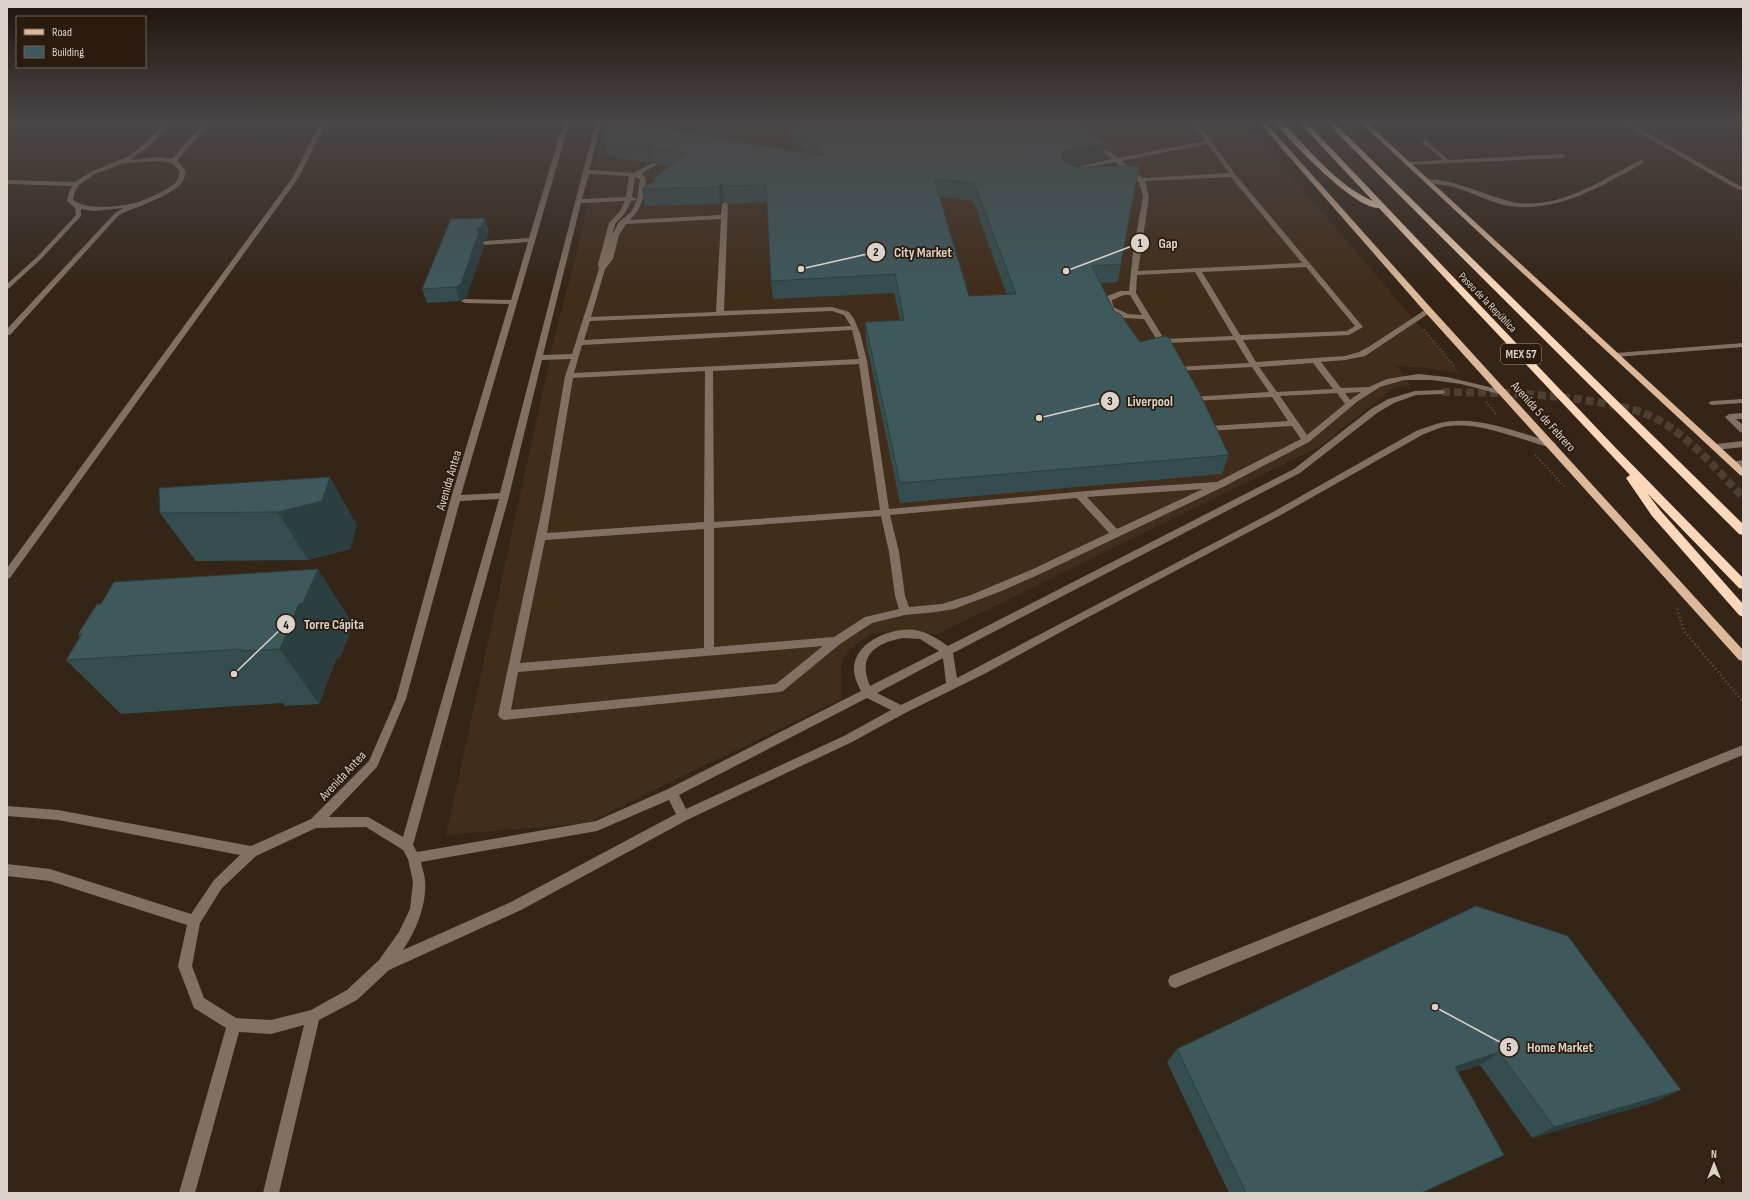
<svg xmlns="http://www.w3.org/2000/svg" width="1750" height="1200" viewBox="0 0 1750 1200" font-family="'Sofia Sans Condensed',sans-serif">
<rect width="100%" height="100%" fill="#342517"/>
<!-- built -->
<path fill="#412d1a" d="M 605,121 L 1244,121 L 1461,374 L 1427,368 L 1397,366 L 1411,386 L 1395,387 L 1319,447 L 936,635 L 903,630 L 872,634 L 854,646 L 842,660 L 841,674 L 841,699 L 587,823 L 446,835 L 554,339 L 581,235 Z"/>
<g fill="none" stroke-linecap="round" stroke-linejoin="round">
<!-- major-tunnel -->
<path stroke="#4d3f32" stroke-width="8" stroke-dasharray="8 4" stroke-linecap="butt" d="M 1442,392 C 1499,393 1556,393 1612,405 C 1626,408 1642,411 1655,418 C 1690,437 1716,469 1743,497"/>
<!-- path-far1 -->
<g stroke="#66594c" stroke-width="2" stroke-dasharray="1 2.5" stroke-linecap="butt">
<path d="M 1424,330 L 1455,367"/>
<path d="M 1486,402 L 1496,414"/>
<path d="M 1535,455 L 1566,488"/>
</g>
<!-- path -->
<path stroke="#66594c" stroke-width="2.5" stroke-dasharray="1 3" stroke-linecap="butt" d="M 1677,609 L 1684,631 L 1743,702"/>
<!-- minor -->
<g fill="#827162" fill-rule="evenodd">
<path d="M 167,121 L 173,121 L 149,146 L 130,160 L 159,157 L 172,159 L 205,121 L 211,121 L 177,161 L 180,163 L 186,172 C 185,175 184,179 183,181 C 175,195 135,207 119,215 L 10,335 L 7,335 L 7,329 L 115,213 L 123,208 L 94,211 L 81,209 L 81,216 L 41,259 L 7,290 L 7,284 L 37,257 L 76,215 L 75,208 L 67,201 L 69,192 L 72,186 L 7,184 L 7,180 L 75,182 L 91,172 L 129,156 L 145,143 ZM 159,161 C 169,162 174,163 180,172 C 179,175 178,178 177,181 C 171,189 140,203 130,204 C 114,207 87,210 73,200 L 75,192 L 79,185 L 95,174 L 124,163 Z"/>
<path d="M 321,121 L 327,121 L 299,177 L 10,578 L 7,579 L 7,568 L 293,177 Z"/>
<path d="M 564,121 L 570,121 L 461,495 L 500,493 L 596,121 L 602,121 L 589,170 L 633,173 L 653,163 L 658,164 L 642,173 L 646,179 C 645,195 642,208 630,220 L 721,215 L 722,204 L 725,202 L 728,204 L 724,311 L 832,307 L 849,312 L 854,319 L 860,333 L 867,361 L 889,509 L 1109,489 L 1217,482 L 1301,439 L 1292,426 L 1205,431 L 1202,425 L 1206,422 L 1209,423 L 1211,426 L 1288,421 L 1272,397 L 1192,401 L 1188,399 L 1192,397 L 1269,392 L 1252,367 L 1177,371 L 1173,369 L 1177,367 L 1249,363 L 1235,340 L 1167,343 L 1167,347 L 1161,347 L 1156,341 L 1157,340 L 1144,319 L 1124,318 L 1106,308 L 1105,297 L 1120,291 L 1129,291 L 1133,252 L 1143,197 L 1139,182 L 1134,181 L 1133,180 L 1136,178 L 1115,162 L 1067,172 L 1064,170 L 1112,159 L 1091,143 L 1090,142 L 1093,140 L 1118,158 L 1206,141 L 1191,121 L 1197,121 L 1235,174 L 1363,327 L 1349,335 L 1243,340 L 1256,362 L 1345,356 L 1359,352 L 1370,346 L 1428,308 L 1432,310 L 1431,312 L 1365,356 L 1345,360 L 1321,362 L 1341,388 L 1369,387 L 1387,379 L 1418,374 L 1447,377 L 1506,391 L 1507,393 L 1503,395 L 1461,384 L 1432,380 L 1404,380 L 1380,387 L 1358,401 L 1309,442 L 1223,487 L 1040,574 L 999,592 L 954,609 L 936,612 L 905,615 L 872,623 L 840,644 L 783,691 L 779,692 L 504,720 L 500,718 L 498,715 L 544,499 L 565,376 L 571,359 L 542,360 L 509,496 L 413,845 L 417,852 L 596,821 L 668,789 L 861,691 C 858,685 854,677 854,670 C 853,642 892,627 915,630 C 927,632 938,639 948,646 L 1294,469 L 1371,409 L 1388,399 L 1415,391 L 1442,390 L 1446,392 L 1442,394 L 1416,395 L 1394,403 L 1377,413 L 1300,473 L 953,653 L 957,678 L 1273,512 L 1416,431 C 1424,428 1432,425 1440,423 C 1477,414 1519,433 1555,443 L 1556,445 L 1552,448 C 1517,439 1479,420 1443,427 C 1436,429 1429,432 1422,435 L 1279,516 L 1079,622 L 986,673 L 905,713 L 852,742 L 687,820 L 521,910 L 389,970 L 357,1000 L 319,1020 L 279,1193 L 263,1193 L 304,1025 L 271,1034 L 239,1032 L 195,1193 L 179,1193 L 226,1028 L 194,1008 L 192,1003 L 178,966 L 187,925 L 50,881 L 7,876 L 7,864 L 50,869 L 191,914 L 214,880 L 240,855 L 58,820 L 7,816 L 7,806 L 58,810 L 251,846 L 311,819 L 369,761 L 396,699 L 451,498 L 509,304 L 465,303 L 461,301 L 465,299 L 511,300 L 528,242 L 485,245 L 482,243 L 485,241 L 529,238 ZM 1208,144 L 1229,173 L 1143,178 L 1121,161 ZM 589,174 L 629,176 L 626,197 L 582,199 ZM 635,177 L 640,179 L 637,199 L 632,197 ZM 1231,177 L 1302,263 L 1138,271 L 1149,197 L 1145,181 ZM 637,200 L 631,212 L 619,222 L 612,235 L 605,260 L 615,224 L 625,213 L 631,201 ZM 625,201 L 620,211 L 609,223 L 598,264 L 599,269 L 572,354 L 543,355 L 581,203 ZM 721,219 L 716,312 L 591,317 L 605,269 L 613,259 L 619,235 L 626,224 ZM 1306,267 L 1355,326 L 1347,331 L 1240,335 L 1202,272 ZM 1195,272 L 1233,336 L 1164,339 L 1136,293 L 1137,275 ZM 1124,295 L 1130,295 L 1142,315 L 1128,314 L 1113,307 L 1112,300 ZM 832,311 L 844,315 L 851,326 L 584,340 L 590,321 ZM 852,330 L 859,359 L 574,373 L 582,345 ZM 1313,363 L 1333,389 L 1277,392 L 1259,367 ZM 859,364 L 880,510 L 714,522 L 713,371 ZM 705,371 L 704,522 L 547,533 L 573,378 ZM 1361,392 L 1350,400 L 1345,393 ZM 1337,393 L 1345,404 L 1307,435 L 1280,396 ZM 1203,489 L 1117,529 L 1087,497 ZM 1077,498 L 1109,533 L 1033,569 L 971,595 L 942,604 L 909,607 L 905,596 L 899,552 L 890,515 ZM 499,499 L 403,837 L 368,817 L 329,817 L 377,767 L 406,699 L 460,501 ZM 881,516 L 889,552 L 895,596 L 899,609 L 865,617 L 834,637 L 714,647 L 714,528 ZM 704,529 L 704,648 L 520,663 L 545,540 ZM 903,638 L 920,639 L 939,651 L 870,686 C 857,656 875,643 903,638 ZM 823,646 L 776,684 L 511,710 L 518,672 ZM 943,658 L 946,683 L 901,705 L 877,693 ZM 867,698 L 891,710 L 844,736 L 686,809 L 679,795 ZM 669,800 L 676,814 L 511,902 L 403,950 C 416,931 427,904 425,881 C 425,875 422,869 421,862 L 597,831 ZM 366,827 L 403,850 L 408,859 L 413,882 L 410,909 L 399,932 L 379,960 L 347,990 L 311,1010 L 271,1020 L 236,1018 L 204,998 L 192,966 L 200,923 L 222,888 L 256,856 L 316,828 Z"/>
<path d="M 629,121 L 644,121 L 641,123 Z"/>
<path d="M 1619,121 L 1626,121 L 1740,186 L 1743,186 L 1743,190 L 1737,189 Z"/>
<path d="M 1425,140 L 1449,160 L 1563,154 L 1566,156 L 1563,158 L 1407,165 L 1407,163 L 1409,162 L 1443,160 L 1423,143 L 1422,142 Z"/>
<path d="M 1641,160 L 1644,162 L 1643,163 C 1600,187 1551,217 1500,204 C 1486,200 1473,193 1459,189 C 1451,185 1429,184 1424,181 C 1437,172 1499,201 1518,203 C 1550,207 1584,191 1611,176 C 1621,171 1631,164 1641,160 Z"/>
<path d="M 1743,343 L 1743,347 L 1616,357 L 1612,355 L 1616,353 Z"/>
<path d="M 1743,399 L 1743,403 L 1712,405 L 1708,403 L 1712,401 Z"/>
<path d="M 1743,413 L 1743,419 L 1736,419 L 1743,425 L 1743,433 L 1740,432 L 1725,417 L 1729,414 Z"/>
<path d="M 1743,441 L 1743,447 L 1716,450 L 1712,447 L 1716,444 Z"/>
<path d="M 1743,460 L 1743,466 L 1734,467 L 1730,464 L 1731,462 Z"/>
<path d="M 1743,745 L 1743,755 L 1175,988 L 1170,986 L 1168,981 L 1170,976 Z"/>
</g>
<!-- major -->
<g fill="#ddb99a" fill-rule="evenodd">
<path d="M 1258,121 L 1264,121 L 1431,308 L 1743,650 L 1743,661 L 1739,660 L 1425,312 Z"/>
<path d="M 1359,121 L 1365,121 L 1743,468 L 1743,476 L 1740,475 Z"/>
</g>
<!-- highway -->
<g fill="#fbd8ba" fill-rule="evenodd">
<path d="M 1274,121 L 1281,121 C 1309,149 1336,185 1373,201 L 1298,121 L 1305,121 L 1611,443 L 1743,578 L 1743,589 L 1739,588 L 1647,493 L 1660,510 L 1743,604 L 1743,617 L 1739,615 L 1652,516 L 1626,478 L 1630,475 L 1379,208 C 1354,209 1290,141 1274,121 Z"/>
<path d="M 1325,121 L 1332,121 L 1743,524 L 1743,535 L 1739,534 Z"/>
</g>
</g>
<!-- wall -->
<g fill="#354d4f" fill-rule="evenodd">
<path d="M 774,121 L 1074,121 L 1103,159 L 1073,165 L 1121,264 L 1118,282 L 1101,283 L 1114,311 L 1229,455 L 1222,474 L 900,503 L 866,341 L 865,322 L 900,320 L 894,293 L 773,299 L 771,281 L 767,202 L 729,204 L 724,201 L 720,204 L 645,206 L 642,189 L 654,182 L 654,179 L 669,166 L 659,165 L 658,163 L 653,162 L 650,163 L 607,156 L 603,139 L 807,153 L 777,122 ZM 940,197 L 973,201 L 1007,295 L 969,296 Z"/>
<path d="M 489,231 L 486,239 L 482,242 L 484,246 L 466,298 L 460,301 L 427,303 L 422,289 Z"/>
<path d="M 159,488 L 357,525 L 350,549 L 308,560 L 196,561 L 160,513 Z"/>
<path d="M 353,624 L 340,658 L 336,659 L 319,704 L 285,706 L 283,703 L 121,714 L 66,660 L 80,637 L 78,634 Z"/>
<path d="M 1476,906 L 1655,1102 L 1532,1138 L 1480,1065 L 1458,1072 L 1504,1155 L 1422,1193 L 1229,1193 L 1167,1062 L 1177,1049 Z"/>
</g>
<!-- shaded-wall -->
<g fill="#2b3e40">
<path d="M 1106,143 L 1103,159 L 1062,168 L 1061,157 L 1064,151 Z"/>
<path d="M 650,145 L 653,162 L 650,163 L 647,146 Z"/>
<path d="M 722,183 L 724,201 L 720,204 L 718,187 Z"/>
<path d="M 485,218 L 489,231 L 486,239 L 482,242 L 484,246 L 466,298 L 460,301 L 455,287 L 476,229 Z"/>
<path d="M 330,477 L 357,525 L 350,549 L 308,560 L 278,512 Z"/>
<path d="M 318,569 L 353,624 L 340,658 L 336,659 L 319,704 L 280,649 L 299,604 Z"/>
<path d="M 1499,1052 L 1480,1065 L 1437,1079 L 1455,1067 Z"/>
<path d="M 1681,1090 L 1655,1102 L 1532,1138 L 1554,1127 Z"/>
<path d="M 1504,1155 L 1422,1193 L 1421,1193 Z"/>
</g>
<!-- building -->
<g fill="#3e595c" stroke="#2b3e40" fill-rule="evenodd">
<path d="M 606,121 L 623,121 L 825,156 L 791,121 L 1074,121 L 1106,143 L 1064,151 L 1061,157 L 1066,163 L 1081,167 L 1139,166 L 1121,264 L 1092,266 L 1114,311 L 1121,315 L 1140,342 L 1165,336 L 1169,338 L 1199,392 L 1229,455 L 900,483 L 865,322 L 904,320 L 895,274 L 771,281 L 766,185 L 727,186 L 722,183 L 718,187 L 642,189 L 647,184 L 655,182 L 654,179 L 685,153 L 656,148 L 656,146 L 650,145 L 647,146 L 603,139 ZM 934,179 L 974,183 L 1016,294 L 969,296 Z"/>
<path d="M 485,218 L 482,226 L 476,229 L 479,232 L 461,284 L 455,287 L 422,289 L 451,219 Z"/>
<path d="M 330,477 L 322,501 L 278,512 L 160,513 L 159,488 Z"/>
<path d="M 318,569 L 303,603 L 299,604 L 280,649 L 242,651 L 243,649 L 66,660 L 82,634 L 78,634 L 97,604 L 101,604 L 114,582 Z"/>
<path d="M 1476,906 L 1568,936 L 1681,1090 L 1554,1127 L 1499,1052 L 1455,1067 L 1504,1155 L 1421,1193 L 1246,1193 L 1177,1049 Z"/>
</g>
<!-- sky -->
<linearGradient id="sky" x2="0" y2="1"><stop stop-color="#1d140d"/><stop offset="0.42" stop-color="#4a4647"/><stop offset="1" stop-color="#4a4647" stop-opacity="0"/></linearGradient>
<rect width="1750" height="289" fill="url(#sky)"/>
<g text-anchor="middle" stroke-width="3.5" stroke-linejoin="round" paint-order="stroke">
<!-- far-street labels -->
<g font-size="11" fill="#dcd2c9" stroke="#2a1b0e">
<text transform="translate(1488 302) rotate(46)" y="4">Paseo de la República</text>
</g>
<!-- shield labels -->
<rect fill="#2a1b0e" stroke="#a79b91" stroke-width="1" x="1501" y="344" width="40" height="20" rx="3"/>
<g font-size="12" font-weight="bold" fill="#dcd2c9">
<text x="1521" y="358">MEX 57</text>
</g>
<!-- street labels -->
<g font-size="13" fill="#dcd2c9" stroke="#2a1b0e">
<text transform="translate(1544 416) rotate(48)" y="5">Avenida 5 de Febrero</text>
<text transform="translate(448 480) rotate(-74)" y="5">Avenida Antea</text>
<text transform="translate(342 775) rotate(-47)" y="5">Avenida Antea</text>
</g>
</g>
<!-- callouts -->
<path fill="none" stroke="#dcd2c9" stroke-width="1.5" d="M1066 271L1140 243M801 269L876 252M1039 418L1110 401M234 674L286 624M1435 1007L1509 1047"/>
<g fill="#dcd2c9" stroke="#2a1b0e" stroke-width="1.5">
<circle cx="1066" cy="271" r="4"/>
<circle cx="801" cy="269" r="4"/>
<circle cx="1039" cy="418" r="4"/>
<circle cx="234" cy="674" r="4"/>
<circle cx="1435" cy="1007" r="4"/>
<circle cx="1140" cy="243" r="10"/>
<circle cx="876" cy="252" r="10"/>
<circle cx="1110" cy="401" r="10"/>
<circle cx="286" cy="624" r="10"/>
<circle cx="1509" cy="1047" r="10"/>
</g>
<g font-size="12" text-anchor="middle" font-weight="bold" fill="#111">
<text x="1140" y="247">1</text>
<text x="876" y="256">2</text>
<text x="1110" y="405">3</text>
<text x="286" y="629">4</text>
<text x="1509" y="1051">5</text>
</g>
<g font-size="14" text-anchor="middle" font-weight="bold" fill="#dcd2c9" stroke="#2a1b0e" stroke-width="3.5" stroke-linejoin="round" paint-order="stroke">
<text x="1168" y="248">Gap</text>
<text x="923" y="257">City Market</text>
<text x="1150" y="406">Liverpool</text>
<text x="334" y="629">Torre Cápita</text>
<text x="1560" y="1052">Home Market</text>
</g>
<!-- border -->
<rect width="1750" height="1200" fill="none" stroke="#dcd2c9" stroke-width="16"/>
<!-- legend -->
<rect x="16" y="16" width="130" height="52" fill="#2a1b0e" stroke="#716459"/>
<rect x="24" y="29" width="20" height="6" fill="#ddb99a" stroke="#716459"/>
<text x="52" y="36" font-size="12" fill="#dcd2c9">Road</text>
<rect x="24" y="46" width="20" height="12" fill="#3e595c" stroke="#716459"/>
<text x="52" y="56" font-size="12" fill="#dcd2c9">Building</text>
<!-- north arrow -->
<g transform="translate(1714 1164)" stroke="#2a1b0e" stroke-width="3" paint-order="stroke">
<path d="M0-3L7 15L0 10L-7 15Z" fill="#dcd2c9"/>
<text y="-6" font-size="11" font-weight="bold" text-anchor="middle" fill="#dcd2c9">N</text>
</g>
</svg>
